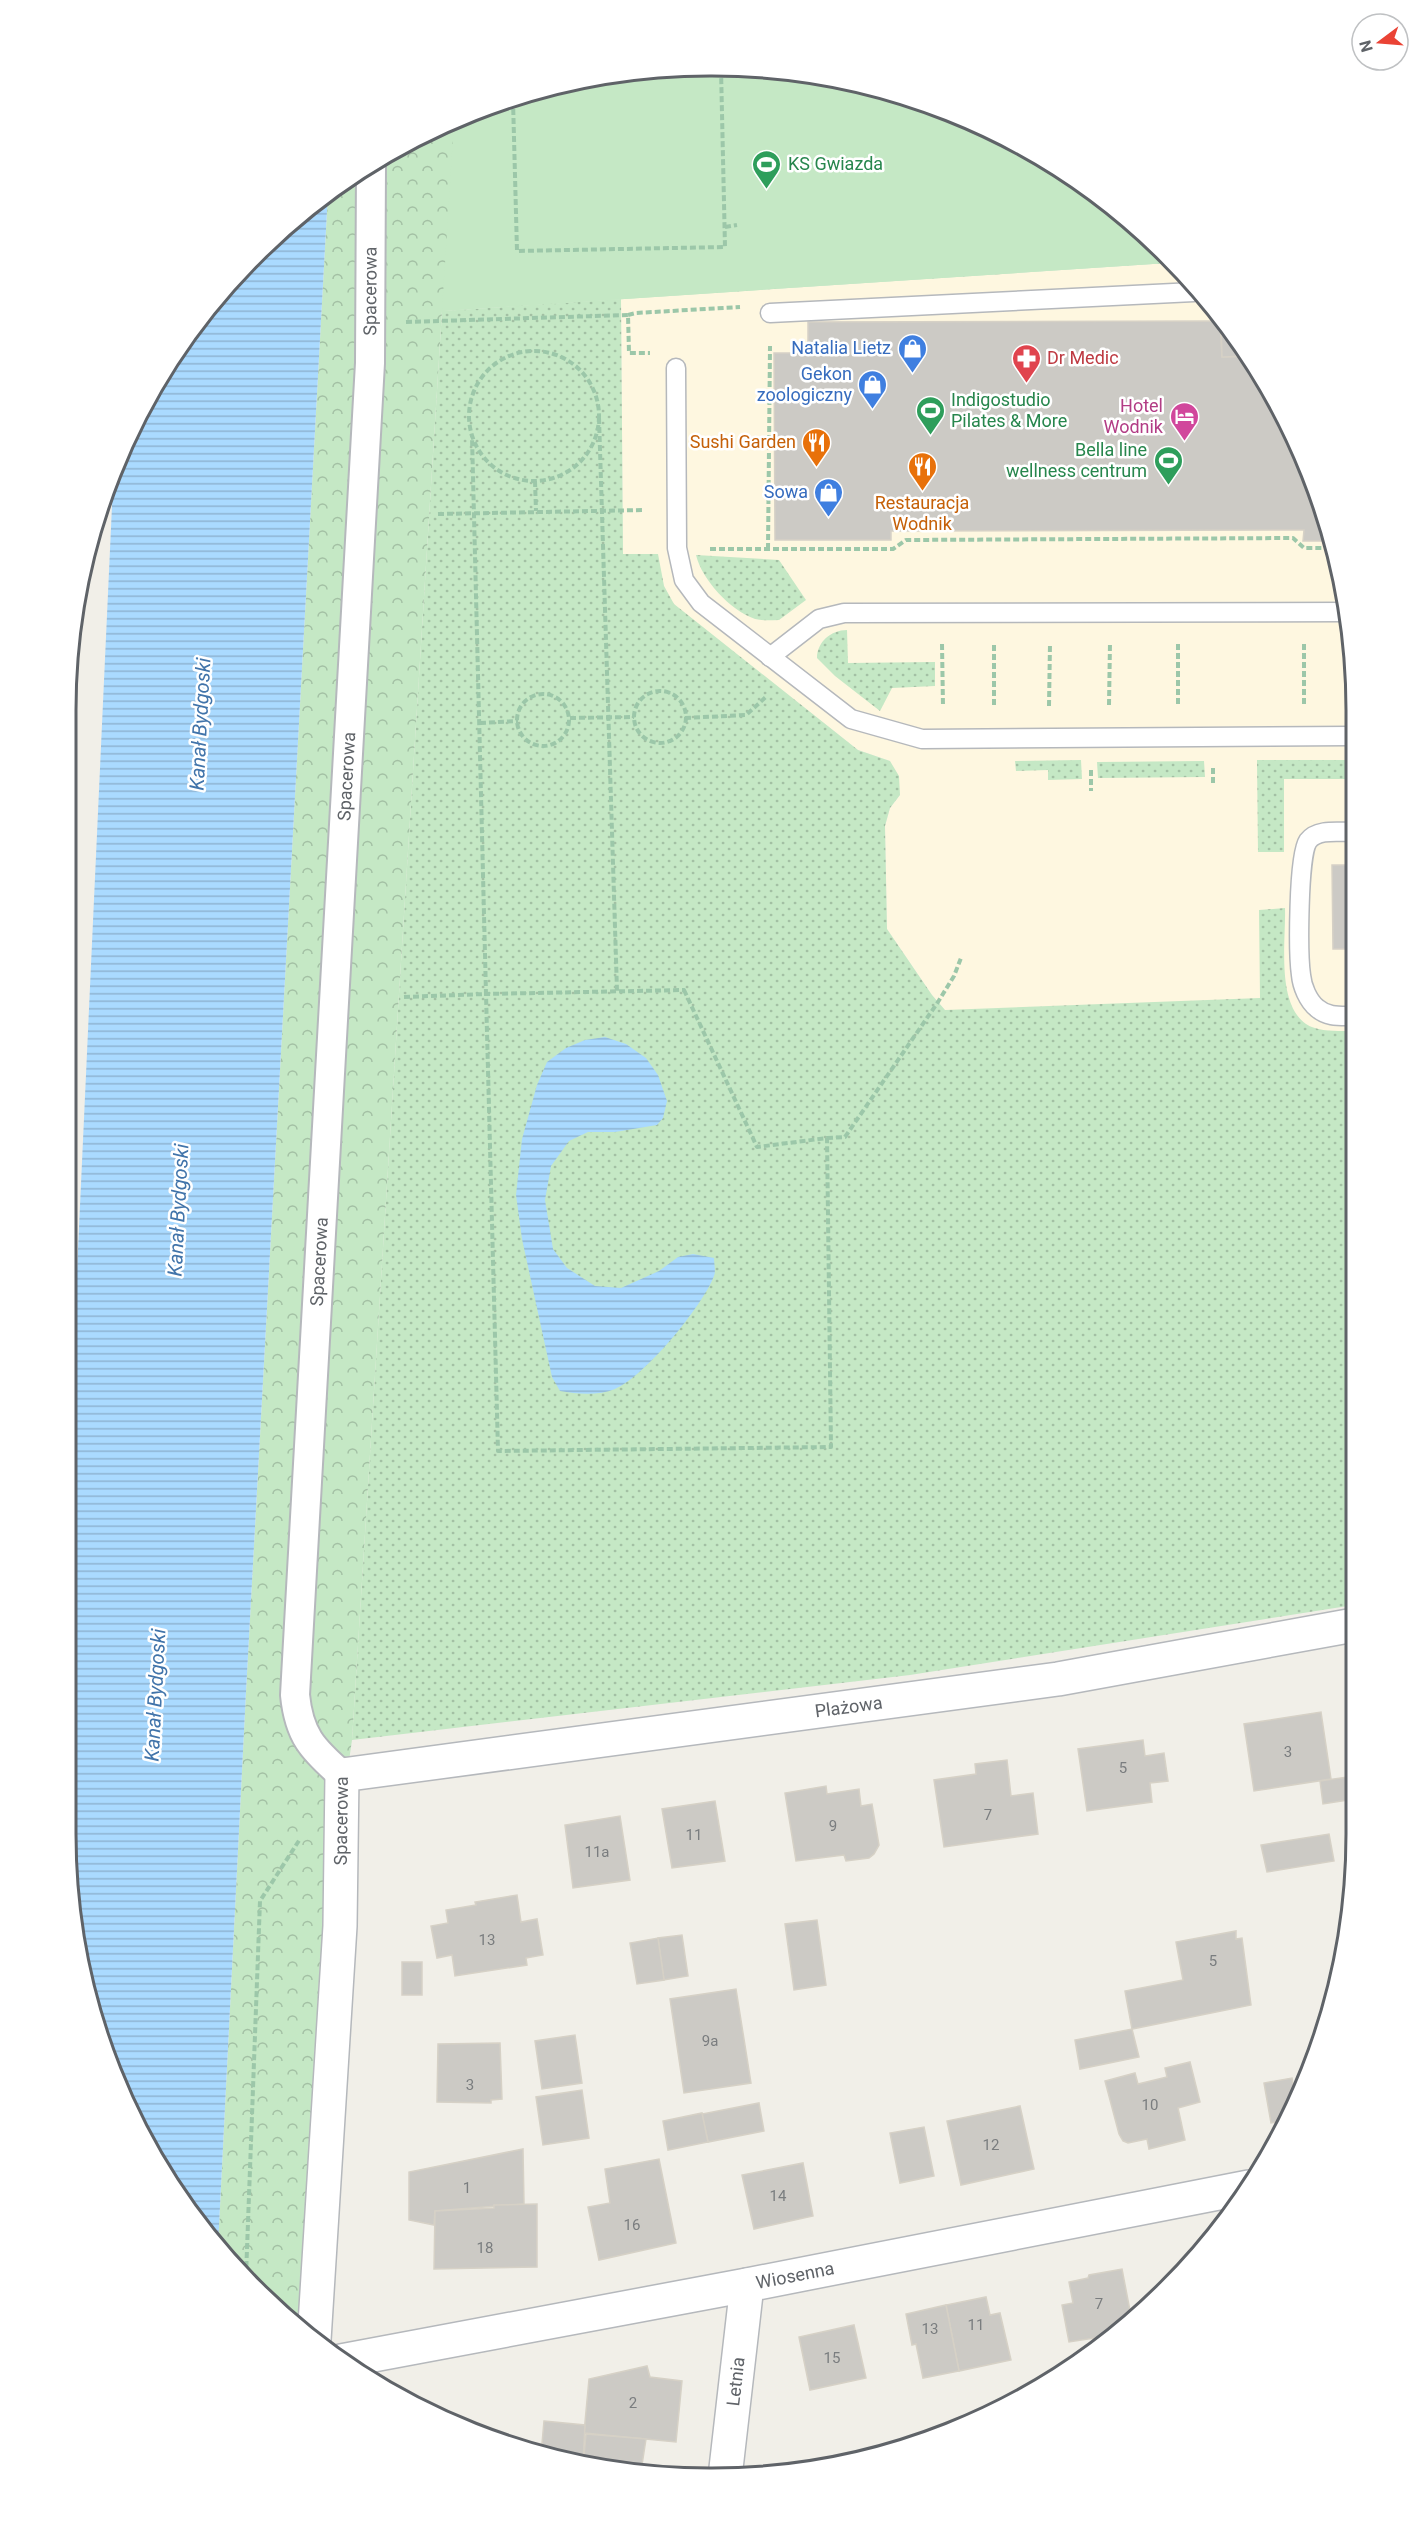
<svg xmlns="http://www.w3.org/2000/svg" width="1422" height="2544" viewBox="0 0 1422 2544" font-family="Roboto,sans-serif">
<defs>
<pattern id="grass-dots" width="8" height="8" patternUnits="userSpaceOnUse" patternTransform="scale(1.5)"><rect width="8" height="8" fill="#c5e8c5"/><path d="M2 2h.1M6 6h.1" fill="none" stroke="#a3c0a4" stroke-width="1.8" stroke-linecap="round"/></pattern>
<pattern id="park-crowns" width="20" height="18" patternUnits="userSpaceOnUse" patternTransform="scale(1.5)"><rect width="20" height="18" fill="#c5e8c5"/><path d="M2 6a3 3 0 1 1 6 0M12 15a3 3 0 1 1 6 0" fill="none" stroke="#a3c0a4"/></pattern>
<pattern id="water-rules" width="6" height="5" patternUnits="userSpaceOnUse" patternTransform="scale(1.5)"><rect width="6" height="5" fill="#aadaff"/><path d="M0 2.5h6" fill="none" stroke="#8eb4d2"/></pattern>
</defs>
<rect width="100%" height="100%" fill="#f1efe8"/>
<!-- commercial -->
<path fill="#fef7e0" d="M 1168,263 L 1247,352 L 1307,464 L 1351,627 L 1352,1056 L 945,1010 L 932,995 L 887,929 L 885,826 L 890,808 L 900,795 L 890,761 L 858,750 L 673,604 L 664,586 L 657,554 L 623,554 L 621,299 Z"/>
<!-- grass -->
<g fill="url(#grass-dots)">
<path d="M 621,299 L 623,554 L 658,554 L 664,586 L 674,604 L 858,750 L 890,761 L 899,776 L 900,795 L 890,808 L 885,826 L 887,929 L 932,995 L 945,1010 L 1260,998 L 1259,910 L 1285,908 C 1286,941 1276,1003 1306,1024 C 1318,1032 1338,1031 1352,1031 L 1354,1605 L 910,1675 L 352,1740 L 442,311 Z"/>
<path d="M 696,555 L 779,560 L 806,600 L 779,620 C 771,620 763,621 755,619 C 730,610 702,580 696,555 Z"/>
<path d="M 847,630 L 848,663 L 935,662 L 935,686 L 892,688 L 880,711 L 835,676 L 817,658 C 817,642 831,630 847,630 Z"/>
<path d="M 1081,760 L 1082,779 L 1048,780 L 1048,770 L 1016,771 L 1015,761 Z"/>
<path d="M 1257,760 L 1351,760 L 1351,779 L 1284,779 L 1284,852 L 1258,852 Z"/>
<path d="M 1204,761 L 1205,777 L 1098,778 L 1097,762 Z"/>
</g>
<!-- park -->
<path fill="url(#park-crowns)" d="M 668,67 L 795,71 L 918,100 L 1033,152 L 1137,226 L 1168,263 L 442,311 L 352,1740 L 320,1964 L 298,2327 L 285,2318 L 218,2246 L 246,1692 L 328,193 L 425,133 L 544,88 Z"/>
<!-- pitch -->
<path fill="#c5e8c5" d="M 668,67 L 795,71 L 918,100 L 1033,152 L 1137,226 L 1168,263 L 442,311 L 454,122 L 544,88 Z"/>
<!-- water -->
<g fill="url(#water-rules)">
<path d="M 328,193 L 246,1692 L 218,2246 L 199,2226 L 152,2155 L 100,2041 L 78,1958 L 66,1833 L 66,1512 L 113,484 L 152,389 L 226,286 L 318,200 Z"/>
<path d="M 605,1037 L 626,1044 L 646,1058 L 658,1075 L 667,1101 L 663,1118 L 657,1125 L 615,1132 L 588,1132 L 569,1141 L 551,1166 L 545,1200 L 553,1249 L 567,1268 L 595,1286 L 621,1288 L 659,1271 L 678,1257 L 693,1254 L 714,1258 C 714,1264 716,1271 714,1276 C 702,1307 645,1376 615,1389 C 598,1396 577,1394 560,1391 L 552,1377 L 522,1239 L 516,1195 L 522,1139 L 537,1085 L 547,1062 L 566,1048 L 585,1040 Z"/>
</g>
<!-- building -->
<g fill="#cccac5" stroke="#d6d1c6" stroke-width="1.5">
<path d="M 1220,321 L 1222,357 L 1249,356 L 1307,464 L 1328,541 L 1303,541 L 1304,530 L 891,531 L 891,540 L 775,540 L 774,353 L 808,353 L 808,322 Z"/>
<path d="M 1221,323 L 1247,352 L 1249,356 L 1222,357 Z"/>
<path d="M 1332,865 L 1351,865 L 1352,949 L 1333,949 Z"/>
<path d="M 1321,1712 L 1331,1779 L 1254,1791 L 1244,1724 Z"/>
<path d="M 1143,1740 L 1145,1756 L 1164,1753 L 1168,1781 L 1150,1783 L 1152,1802 L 1087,1811 L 1078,1749 Z"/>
<path d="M 1007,1760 L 1011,1796 L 1033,1793 L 1038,1834 L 944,1847 L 934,1780 L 976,1774 L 975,1764 Z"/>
<path d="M 1354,1776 L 1354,1799 L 1323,1804 L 1320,1781 Z"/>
<path d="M 826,1786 L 827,1794 L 859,1789 L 861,1806 L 872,1804 L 879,1845 L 874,1854 L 869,1858 L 846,1861 L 844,1855 L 796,1861 L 785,1793 Z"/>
<path d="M 715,1801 L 725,1861 L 672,1868 L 662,1809 Z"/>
<path d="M 620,1816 L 630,1880 L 573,1888 L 565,1825 Z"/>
<path d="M 1329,1834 L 1334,1861 L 1267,1872 L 1261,1845 Z"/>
<path d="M 517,1895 L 521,1922 L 537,1919 L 543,1955 L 526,1958 L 527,1965 L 455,1976 L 452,1955 L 437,1958 L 431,1926 L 448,1923 L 446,1910 L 476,1905 L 475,1902 Z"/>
<path d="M 817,1920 L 826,1985 L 794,1990 L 785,1924 Z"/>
<path d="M 1236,1931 L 1236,1939 L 1242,1938 L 1251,2005 L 1132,2029 L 1125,1991 L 1183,1980 L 1176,1942 Z"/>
<path d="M 682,1935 L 688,1976 L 664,1980 L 658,1938 Z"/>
<path d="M 658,1938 L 664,1980 L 637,1984 L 630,1943 Z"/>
<rect x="402" y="1962" width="20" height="33"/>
<path d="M 736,1989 L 751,2083 L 684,2093 L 670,1999 Z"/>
<path d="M 1132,2029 L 1139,2057 L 1080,2069 L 1075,2040 Z"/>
<path d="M 575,2035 L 582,2083 L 542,2089 L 535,2041 Z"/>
<path d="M 500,2043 L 502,2099 L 491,2100 L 491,2103 L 437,2102 L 438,2044 Z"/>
<path d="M 1190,2062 L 1200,2102 L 1178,2108 L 1185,2140 L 1149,2149 L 1147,2139 L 1128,2143 L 1123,2141 L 1119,2134 L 1105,2081 L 1135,2073 L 1138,2084 L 1167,2077 L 1165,2068 Z"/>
<path d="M 1292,2078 L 1295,2095 L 1284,2121 L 1271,2123 L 1264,2083 Z"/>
<path d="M 582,2090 L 589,2138 L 543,2145 L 536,2097 Z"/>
<path d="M 759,2103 L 764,2131 L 708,2142 L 702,2114 Z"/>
<path d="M 1020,2106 L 1034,2169 L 961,2185 L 947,2121 Z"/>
<path d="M 702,2113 L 708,2142 L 668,2150 L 663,2121 Z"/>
<path d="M 924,2127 L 934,2176 L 900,2183 L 890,2133 Z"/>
<path d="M 523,2149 L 524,2204 L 435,2211 L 434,2225 L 409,2220 L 409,2172 Z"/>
<path d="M 659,2159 L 676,2243 L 599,2260 L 588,2207 L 610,2203 L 605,2169 Z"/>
<path d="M 803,2163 L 813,2216 L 754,2229 L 742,2175 Z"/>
<path d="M 537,2204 L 537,2267 L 434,2269 L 435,2211 L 494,2208 L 494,2205 Z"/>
<path d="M 1122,2269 L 1132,2321 L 1114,2335 L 1069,2342 L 1062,2305 L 1073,2303 L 1069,2282 L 1088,2278 L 1089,2275 Z"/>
<path d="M 986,2297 L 990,2315 L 1000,2313 L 1011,2360 L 959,2371 L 946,2305 Z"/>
<path d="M 946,2305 L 959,2371 L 923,2378 L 916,2344 L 912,2345 L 906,2314 Z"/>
<path d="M 854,2325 L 866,2378 L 810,2390 L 799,2337 Z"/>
<path d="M 647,2366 L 650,2377 L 682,2381 L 676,2442 L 584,2433 L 589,2379 Z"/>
<path d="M 544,2421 L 585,2425 L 583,2463 L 541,2455 Z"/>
<path d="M 586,2434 L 646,2439 L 642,2465 L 599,2461 L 584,2456 Z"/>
</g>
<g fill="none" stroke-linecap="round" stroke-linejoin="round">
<defs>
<g id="service">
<path d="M 770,313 L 1194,292"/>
<path d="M 676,368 L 677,548 L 684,580 L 701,603 L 851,719 L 922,739 L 1351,736"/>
<path d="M 770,657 L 819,619 L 844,613 L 1347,612"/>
<path d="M 1351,832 C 1337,832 1317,829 1308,841 C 1298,856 1298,954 1301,975 C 1302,986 1308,1001 1317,1008 C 1327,1017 1339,1016 1352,1016"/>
</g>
<g id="pedestrian">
<path id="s1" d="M 342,1775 C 312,1749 299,1735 295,1695 L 370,363 L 371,167"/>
</g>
<g id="minor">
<path id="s2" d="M 314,2340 L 340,1926 L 342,1775 L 1058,1679 L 1354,1625"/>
<path id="s3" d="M 341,2361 L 747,2285 L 1249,2187"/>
<path id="s4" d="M 725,2477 L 747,2285"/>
</g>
</defs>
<!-- service casing -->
<use href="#service" stroke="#b5b8bc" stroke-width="21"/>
<!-- pedestrian casing -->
<use href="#pedestrian" stroke="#b5b8bc" stroke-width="32"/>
<!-- minor casing -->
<use href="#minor" stroke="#b5b8bc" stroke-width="36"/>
<!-- path -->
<g stroke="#9cc7a9" stroke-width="4" stroke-dasharray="6 3" stroke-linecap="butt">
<path d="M 513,100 L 517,251 L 725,247 L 721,69"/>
<path d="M 725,227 L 737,225"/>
<path d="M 628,315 L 636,313 L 740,307"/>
<path d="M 406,322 L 628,315 L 629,353 L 650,353"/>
<circle cx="534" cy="416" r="65"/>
<path d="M 599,418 L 617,991"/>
<path d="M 535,481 L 536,511"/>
<path d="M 438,514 L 644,510"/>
<path d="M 710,549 L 893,549 L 906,540 L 1293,538 L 1304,548 L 1329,548"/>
<path d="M 768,549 L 770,346"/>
<path d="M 942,644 L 943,706"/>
<path d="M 994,645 L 994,706"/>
<circle cx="660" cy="717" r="26"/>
<circle cx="543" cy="720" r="26"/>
<path d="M 1178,704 L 1178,643"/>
<path d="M 1304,704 L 1304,643"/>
<path d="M 1109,705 L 1110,643"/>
<path d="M 1049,706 L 1050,644"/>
<path d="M 570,718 L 634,717"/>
<path d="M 685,718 L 746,715 L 767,696"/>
<path d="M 480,723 L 518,721"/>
<path d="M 1213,768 L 1213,784"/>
<path d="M 1091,770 L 1091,791"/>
<path d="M 684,990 L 757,1147 L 827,1138 L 831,1447 L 498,1451 L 486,994 Z"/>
<path d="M 404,997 L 486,994 L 472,436"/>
<path d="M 827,1138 L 845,1137 L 938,1002 L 954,976 L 961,958"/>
<path d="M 246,2276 L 260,1901 L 300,1839"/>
</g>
<!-- service -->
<use href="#service" stroke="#fff" stroke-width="18"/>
<!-- pedestrian -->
<use href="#pedestrian" stroke="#fff" stroke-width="28"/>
<!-- minor -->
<use href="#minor" stroke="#fff" stroke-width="33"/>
</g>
<!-- icons -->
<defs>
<symbol id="stadium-pin" viewBox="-11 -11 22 30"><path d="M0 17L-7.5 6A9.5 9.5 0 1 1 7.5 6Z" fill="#2e9e5b" stroke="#fff"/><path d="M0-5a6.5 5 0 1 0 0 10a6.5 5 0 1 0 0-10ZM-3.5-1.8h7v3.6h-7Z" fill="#fff"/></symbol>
<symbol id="shop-pin" viewBox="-11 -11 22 30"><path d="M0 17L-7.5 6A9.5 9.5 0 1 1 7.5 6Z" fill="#3f7fe0" stroke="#fff"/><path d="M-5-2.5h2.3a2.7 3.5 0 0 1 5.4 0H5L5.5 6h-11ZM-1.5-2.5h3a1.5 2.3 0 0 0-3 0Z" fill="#fff"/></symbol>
<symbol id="pharmacy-pin" viewBox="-11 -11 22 30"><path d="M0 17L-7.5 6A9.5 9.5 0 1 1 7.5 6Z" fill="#e0444e" stroke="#fff"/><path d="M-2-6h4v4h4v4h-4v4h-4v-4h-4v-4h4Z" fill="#fff"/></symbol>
<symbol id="hotel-pin" viewBox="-11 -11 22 30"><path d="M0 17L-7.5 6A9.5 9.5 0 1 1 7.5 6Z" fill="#d1479c" stroke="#fff"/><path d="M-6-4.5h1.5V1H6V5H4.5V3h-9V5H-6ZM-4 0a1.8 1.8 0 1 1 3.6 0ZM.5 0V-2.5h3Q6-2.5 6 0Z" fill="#fff"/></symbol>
<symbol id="restaurant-pin" viewBox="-11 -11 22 30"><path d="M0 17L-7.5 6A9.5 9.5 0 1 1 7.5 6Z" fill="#e8710a" stroke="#fff"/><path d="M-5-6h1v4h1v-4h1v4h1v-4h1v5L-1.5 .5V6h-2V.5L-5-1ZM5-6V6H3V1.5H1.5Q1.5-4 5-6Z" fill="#fff"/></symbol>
</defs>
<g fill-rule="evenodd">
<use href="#stadium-pin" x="750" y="148" width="33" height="45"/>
<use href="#shop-pin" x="896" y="332" width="33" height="45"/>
<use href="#pharmacy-pin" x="1010" y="342" width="33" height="45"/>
<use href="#shop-pin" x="856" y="368" width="33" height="45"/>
<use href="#stadium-pin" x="914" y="394" width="33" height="45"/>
<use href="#hotel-pin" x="1168" y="400" width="33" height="45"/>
<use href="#restaurant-pin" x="800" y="426" width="33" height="45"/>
<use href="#stadium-pin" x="1152" y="444" width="33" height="45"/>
<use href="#restaurant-pin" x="906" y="450" width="33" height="45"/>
<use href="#shop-pin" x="812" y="476" width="33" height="45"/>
</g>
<g text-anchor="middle" stroke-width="5" stroke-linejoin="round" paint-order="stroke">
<!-- number labels -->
<g font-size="15" fill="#7a7d7f">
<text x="1288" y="1757">3</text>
<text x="1123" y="1773">5</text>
<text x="988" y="1820">7</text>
<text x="833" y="1831">9</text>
<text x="694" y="1840">11</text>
<text x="597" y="1857">11a</text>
<text x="487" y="1945">13</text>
<text x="1213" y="1966">5</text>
<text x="710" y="2046">9a</text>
<text x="470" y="2090">3</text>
<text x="1150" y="2110">10</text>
<text x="991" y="2150">12</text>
<text x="467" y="2193">1</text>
<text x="778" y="2201">14</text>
<text x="632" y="2230">16</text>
<text x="485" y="2253">18</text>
<text x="1099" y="2309">7</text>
<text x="976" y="2330">11</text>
<text x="930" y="2334">13</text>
<text x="832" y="2363">15</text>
<text x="633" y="2408">2</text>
</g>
<!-- leisure labels -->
<g font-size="18" fill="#27864d" stroke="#fff" text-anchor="start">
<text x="788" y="170">KS Gwiazda</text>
<text x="951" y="406">Indigostudio<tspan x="951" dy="21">Pilates &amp; More</tspan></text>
<text x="1147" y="456" text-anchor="end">Bella line<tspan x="1147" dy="21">wellness centrum</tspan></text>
</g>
<!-- street labels -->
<g font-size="18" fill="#5f6368" stroke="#fff">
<text dy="6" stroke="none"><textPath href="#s1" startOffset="1502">Spacerowa</textPath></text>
<text dy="6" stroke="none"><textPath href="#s1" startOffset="1016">Spacerowa</textPath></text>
<text dy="6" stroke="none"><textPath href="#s1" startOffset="530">Spacerowa</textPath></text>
<text dy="6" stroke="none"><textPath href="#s2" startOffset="1077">Plażowa</textPath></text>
<text dy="6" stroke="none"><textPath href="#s2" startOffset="520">Spacerowa</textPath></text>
<text dy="6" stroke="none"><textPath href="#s3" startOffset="462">Wiosenna</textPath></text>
<text dy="6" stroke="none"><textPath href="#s4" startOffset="96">Letnia</textPath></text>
</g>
<!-- shop labels -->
<g font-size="18" fill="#366cbe" stroke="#fff" text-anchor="end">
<text x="891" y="354">Natalia Lietz</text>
<text x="852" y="380">Gekon<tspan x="852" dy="21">zoologiczny</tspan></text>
<text x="808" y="498">Sowa</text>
</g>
<!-- health labels -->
<g font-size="18" fill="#be3a42" stroke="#fff" text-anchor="start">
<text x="1047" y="364">Dr Medic</text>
</g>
<!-- hotel labels -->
<g font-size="18" fill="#b23c85" stroke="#fff" text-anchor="end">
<text x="1163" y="412">Hotel<tspan x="1163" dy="21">Wodnik</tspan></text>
</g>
<!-- food labels -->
<g font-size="18" fill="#c56008" stroke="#fff" text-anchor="end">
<text x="796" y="448">Sushi Garden</text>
<text x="922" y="509" text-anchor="middle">Restauracja<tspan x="922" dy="21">Wodnik</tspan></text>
</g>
<!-- water labels -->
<g font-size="20" font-style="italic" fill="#4174aa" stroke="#fff">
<text transform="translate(200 724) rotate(-87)" y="7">Kanał Bydgoski</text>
<text transform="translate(178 1210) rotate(-87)" y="7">Kanał Bydgoski</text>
<text transform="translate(155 1695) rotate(-87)" y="7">Kanał Bydgoski</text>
</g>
</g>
<!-- crop -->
<path d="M0 0H1422V2544H0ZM710 76H712A634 634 0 0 1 1346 710V1834A634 634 0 0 1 712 2468H710A634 634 0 0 1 76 1834V710A634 634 0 0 1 710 76Z" fill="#fff" fill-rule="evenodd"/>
<path fill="none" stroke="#5f6368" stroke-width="3" d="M710 76H712A634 634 0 0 1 1346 710V1834A634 634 0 0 1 712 2468H710A634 634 0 0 1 76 1834V710A634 634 0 0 1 710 76Z"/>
<!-- north arrow -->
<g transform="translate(1380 42) rotate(254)"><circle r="28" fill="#ffffff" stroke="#bfc1c3" stroke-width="1.5"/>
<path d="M0-4.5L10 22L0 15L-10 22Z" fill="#ea4335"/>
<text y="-9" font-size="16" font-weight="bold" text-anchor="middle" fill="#5f6368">N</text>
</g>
</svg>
